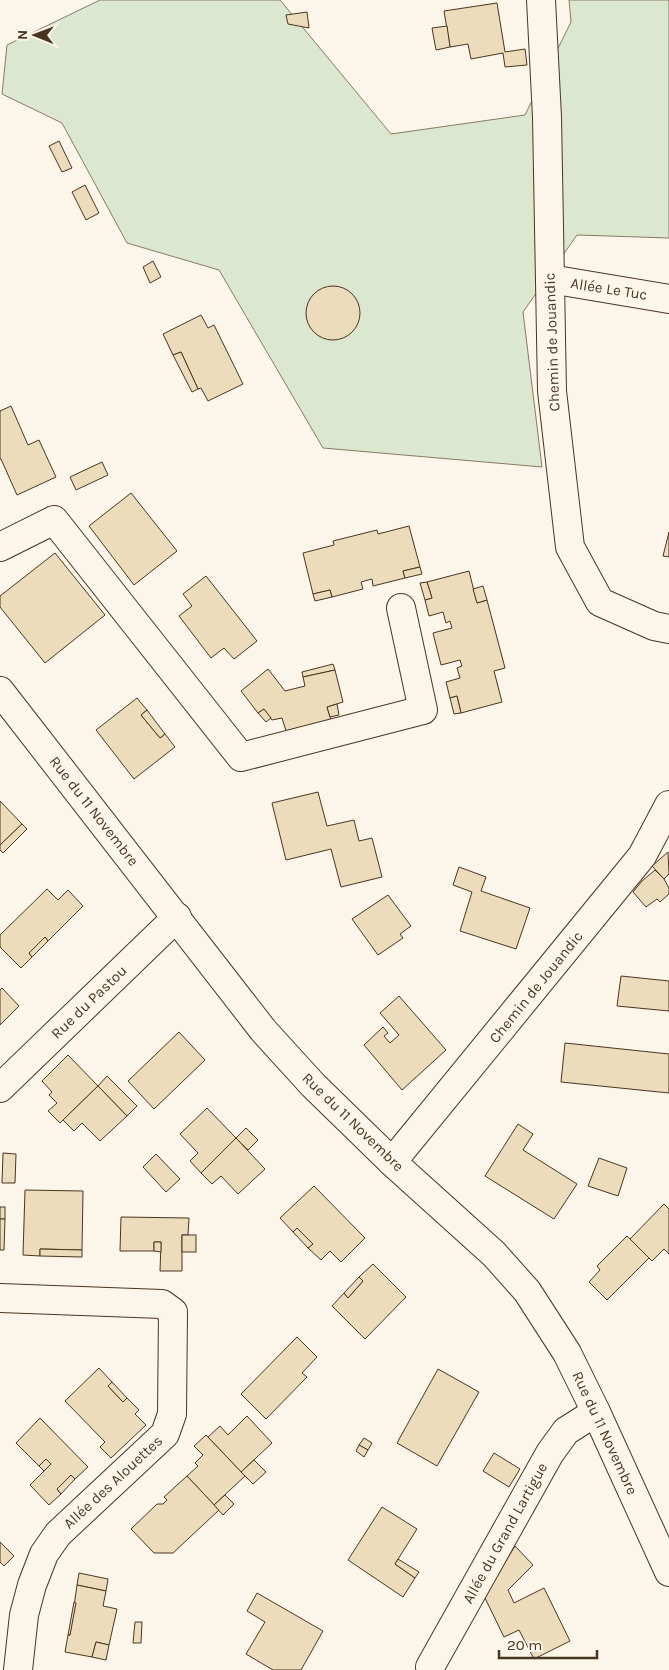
<svg xmlns="http://www.w3.org/2000/svg" width="669" height="1670" viewBox="0 0 669 1670" font-family="Karla,sans-serif">
<rect width="100%" height="100%" fill="#fbf6e9"/>
<!-- green -->
<path fill="#dce7d0" stroke="#887966" d="M 100,0 L 280,0 L 391,134 L 525,115 L 571,22 L 569,0 L 669,0 L 669,238 L 577,235 L 523,312 L 542,467 L 323,448 L 219,270 L 127,243 L 62,123 L 2,94 L 7,45 Z"/>
<!-- building -->
<g fill="#ecdcbc" stroke="#4a3520">
<path d="M 497,3 L 505,52 L 525,49 L 527,65 L 505,67 L 503,53 L 471,59 L 468,44 L 450,47 L 444,11 Z"/>
<path d="M 307,12 L 309,28 L 288,24 L 286,15 Z"/>
<path d="M 447,26 L 450,47 L 436,50 L 432,28 Z"/>
<path d="M 59,141 L 72,168 L 62,172 L 49,146 Z"/>
<path d="M 85,185 L 99,213 L 86,220 L 72,192 Z"/>
<path d="M 153,261 L 161,277 L 150,283 L 143,267 Z"/>
<circle cx="333" cy="313" r="27"/>
<path d="M 201,315 L 208,328 L 214,325 L 243,384 L 208,401 L 201,388 L 198,389 L 181,352 L 173,355 L 163,334 Z"/>
<path d="M 181,352 L 198,389 L 192,392 L 173,355 Z"/>
<path d="M 11,406 L 28,445 L 39,440 L 56,477 L 17,495 L 1,459 L 0,459 L 0,411 Z"/>
<path d="M 102,462 L 108,475 L 76,490 L 70,477 Z"/>
<path d="M 131,493 L 177,551 L 134,585 L 89,526 Z"/>
<path d="M 409,526 L 420,567 L 403,571 L 405,578 L 373,586 L 372,579 L 361,582 L 363,589 L 332,597 L 330,590 L 313,594 L 303,553 L 334,545 L 333,541 L 377,530 L 378,534 Z"/>
<path d="M 669,532 L 669,557 L 663,556 Z"/>
<path d="M 55,553 L 105,615 L 45,663 L 0,607 L 0,596 Z"/>
<path d="M 420,567 L 422,574 L 405,578 L 403,571 Z"/>
<path d="M 469,571 L 477,603 L 487,600 L 505,668 L 494,671 L 502,702 L 461,713 L 457,696 L 450,698 L 446,682 L 460,678 L 457,668 L 462,666 L 460,660 L 441,665 L 433,633 L 452,628 L 450,621 L 446,623 L 443,612 L 429,616 L 425,600 L 432,598 L 427,582 Z"/>
<path d="M 206,576 L 257,641 L 234,659 L 224,648 L 211,658 L 179,616 L 192,606 L 183,594 Z"/>
<path d="M 427,582 L 432,598 L 425,600 L 420,583 Z"/>
<path d="M 483,586 L 487,600 L 477,603 L 473,589 Z"/>
<path d="M 330,590 L 332,597 L 315,601 L 313,594 Z"/>
<path d="M 333,664 L 335,670 L 303,677 L 302,672 Z"/>
<path d="M 268,669 L 285,691 L 305,686 L 303,677 L 335,670 L 343,702 L 327,707 L 331,720 L 286,731 L 282,718 L 272,720 L 264,709 L 258,713 L 241,691 Z"/>
<path d="M 457,696 L 461,713 L 454,714 L 450,698 Z"/>
<path d="M 137,698 L 147,710 L 141,715 L 160,738 L 165,734 L 175,747 L 134,779 L 96,730 Z"/>
<path d="M 337,704 L 339,715 L 330,717 L 327,707 Z"/>
<path d="M 264,709 L 271,718 L 266,722 L 258,713 Z"/>
<path d="M 147,710 L 165,734 L 160,738 L 141,715 Z"/>
<path d="M 318,792 L 327,826 L 354,820 L 359,841 L 372,838 L 382,877 L 341,887 L 331,849 L 286,860 L 272,803 Z"/>
<path d="M 0,801 L 22,824 L 0,845 Z"/>
<path d="M 22,824 L 27,829 L 3,853 L 0,850 L 0,845 Z"/>
<path d="M 668,852 L 669,874 L 664,879 L 652,866 Z"/>
<path d="M 459,867 L 486,877 L 481,891 L 530,908 L 516,949 L 460,931 L 472,892 L 453,885 Z"/>
<path d="M 655,870 L 664,879 L 669,888 L 669,894 L 660,902 L 657,899 L 646,907 L 633,892 L 642,881 Z"/>
<path d="M 47,889 L 58,900 L 68,890 L 83,906 L 48,941 L 45,937 L 29,953 L 32,957 L 21,968 L 0,947 L 0,935 Z"/>
<path d="M 388,895 L 411,926 L 400,934 L 403,938 L 378,955 L 352,919 Z"/>
<path d="M 45,937 L 48,941 L 32,957 L 29,953 Z"/>
<path d="M 621,976 L 669,981 L 669,1011 L 617,1006 Z"/>
<path d="M 2,988 L 19,1006 L 0,1025 L 0,990 Z"/>
<path d="M 399,996 L 446,1050 L 402,1090 L 364,1045 L 383,1027 L 388,1033 L 384,1036 L 390,1043 L 399,1035 L 380,1013 Z"/>
<path d="M 179,1032 L 205,1060 L 154,1109 L 128,1081 Z"/>
<path d="M 565,1043 L 669,1054 L 669,1093 L 561,1082 Z"/>
<path d="M 68,1055 L 98,1086 L 60,1123 L 48,1111 L 57,1103 L 49,1095 L 52,1092 L 42,1081 Z"/>
<path d="M 107,1076 L 137,1106 L 127,1116 L 98,1086 Z"/>
<path d="M 98,1086 L 127,1116 L 100,1141 L 82,1123 L 74,1131 L 63,1120 Z"/>
<path d="M 207,1108 L 236,1138 L 201,1173 L 190,1161 L 198,1153 L 180,1134 Z"/>
<path d="M 518,1124 L 533,1134 L 523,1150 L 577,1184 L 554,1219 L 485,1176 Z"/>
<path d="M 246,1128 L 258,1140 L 248,1150 L 236,1138 Z"/>
<path d="M 236,1138 L 265,1169 L 238,1194 L 221,1176 L 212,1184 L 201,1173 Z"/>
<path d="M 3,1153 L 16,1154 L 15,1183 L 2,1183 Z"/>
<path d="M 156,1154 L 180,1179 L 166,1192 L 143,1167 Z"/>
<path d="M 599,1158 L 627,1168 L 618,1196 L 588,1186 Z"/>
<path d="M 314,1186 L 365,1238 L 341,1262 L 330,1251 L 321,1260 L 308,1248 L 313,1244 L 297,1228 L 293,1232 L 280,1218 Z"/>
<path d="M 25,1190 L 83,1191 L 82,1250 L 40,1249 L 40,1256 L 23,1255 Z"/>
<path d="M 664,1204 L 669,1209 L 669,1254 L 664,1249 L 652,1261 L 630,1239 Z"/>
<rect x="0" y="1207" width="5" height="12"/>
<path d="M 121,1217 L 189,1218 L 188,1235 L 182,1235 L 182,1271 L 160,1271 L 161,1242 L 154,1242 L 154,1251 L 120,1251 Z"/>
<path d="M 0,1219 L 5,1219 L 4,1250 L 0,1250 Z"/>
<path d="M 297,1228 L 313,1244 L 308,1248 L 293,1232 Z"/>
<rect x="182" y="1235" width="14" height="17"/>
<path d="M 627,1236 L 649,1258 L 607,1300 L 589,1282 L 600,1270 L 597,1266 Z"/>
<path d="M 154,1242 L 161,1242 L 161,1252 L 154,1251 Z"/>
<path d="M 40,1249 L 82,1250 L 82,1257 L 40,1256 Z"/>
<path d="M 373,1264 L 406,1297 L 365,1339 L 332,1306 L 344,1293 L 348,1298 L 363,1281 L 359,1277 Z"/>
<path d="M 359,1277 L 363,1281 L 348,1298 L 344,1293 Z"/>
<path d="M 297,1337 L 317,1357 L 302,1373 L 307,1377 L 266,1419 L 241,1394 Z"/>
<path d="M 99,1368 L 112,1382 L 108,1386 L 123,1402 L 127,1398 L 139,1410 L 135,1414 L 146,1425 L 111,1458 L 100,1447 L 105,1442 L 65,1401 Z"/>
<path d="M 438,1369 L 479,1392 L 437,1466 L 397,1443 Z"/>
<path d="M 112,1382 L 127,1398 L 123,1402 L 108,1386 Z"/>
<path d="M 247,1416 L 272,1443 L 241,1472 L 208,1437 L 220,1426 L 228,1435 Z"/>
<path d="M 40,1418 L 88,1467 L 75,1479 L 71,1475 L 57,1489 L 61,1494 L 49,1505 L 30,1485 L 51,1464 L 46,1459 L 39,1466 L 16,1443 Z"/>
<path d="M 206,1435 L 245,1476 L 214,1505 L 187,1476 L 198,1466 L 195,1463 L 203,1455 L 194,1446 Z"/>
<path d="M 364,1438 L 372,1443 L 368,1450 L 359,1445 Z"/>
<path d="M 359,1445 L 368,1450 L 364,1457 L 356,1451 Z"/>
<path d="M 494,1453 L 520,1469 L 509,1487 L 483,1471 Z"/>
<path d="M 46,1459 L 51,1464 L 44,1471 L 39,1466 Z"/>
<path d="M 254,1460 L 266,1472 L 253,1484 L 241,1472 Z"/>
<path d="M 71,1475 L 75,1479 L 61,1494 L 57,1489 Z"/>
<path d="M 187,1476 L 219,1510 L 173,1553 L 154,1553 L 131,1529 L 157,1504 L 163,1504 L 167,1500 L 164,1497 Z"/>
<path d="M 225,1495 L 234,1504 L 223,1515 L 214,1505 Z"/>
<path d="M 382,1507 L 417,1529 L 395,1564 L 415,1578 L 403,1597 L 348,1560 Z"/>
<path d="M 0,1542 L 14,1556 L 4,1566 L 0,1562 Z"/>
<path d="M 515,1546 L 533,1565 L 508,1590 L 514,1603 L 544,1588 L 570,1641 L 534,1659 L 519,1630 L 504,1637 L 484,1596 Z"/>
<path d="M 398,1559 L 419,1572 L 415,1578 L 395,1564 Z"/>
<path d="M 79,1573 L 108,1579 L 106,1591 L 77,1585 Z"/>
<path d="M 77,1585 L 106,1591 L 103,1606 L 117,1609 L 109,1645 L 96,1642 L 92,1657 L 65,1652 L 68,1635 L 70,1635 Z"/>
<path d="M 257,1593 L 323,1631 L 301,1670 L 273,1670 L 246,1654 L 265,1622 L 247,1611 Z"/>
<path d="M 74,1602 L 76,1603 L 70,1635 L 68,1635 Z"/>
<path d="M 135,1622 L 142,1622 L 141,1643 L 133,1643 Z"/>
<path d="M 96,1642 L 109,1645 L 106,1660 L 92,1657 Z"/>
</g>
<g fill="none" stroke-linecap="round" stroke-linejoin="round">
<defs>
<g id="minor">
<path d="M 541,0 L 547,117 L 552,391 L 570,547 L 600,602 L 654,626 L 669,629"/>
<path d="M 550,279 L 669,299"/>
<path d="M 0,547 L 54,520 L 241,757 L 423,710 L 401,608"/>
<path d="M 0,691 L 263,1030 L 313,1085 L 392,1162 L 494,1254 L 527,1291 L 567,1353 L 596,1412 L 669,1572"/>
<path d="M 0,1088 L 177,917"/>
<path d="M 392,1162 L 642,856 L 669,805"/>
<path d="M 0,1298 L 162,1304 L 173,1312 L 172,1414 L 165,1434 L 58,1534 L 44,1554 L 32,1585 L 24,1615 L 18,1670"/>
<path d="M 430,1667 L 550,1453 L 566,1431 L 596,1412"/>
</g>
</defs>
<!-- minor casing -->
<use href="#minor" stroke="#4a3520" stroke-width="30"/>
<!-- minor -->
<use href="#minor" stroke="#fbf6e9" stroke-width="28"/>
</g>
<g text-anchor="middle" stroke-width="4" stroke-linejoin="round" paint-order="stroke">
<!-- street labels -->
<g font-size="15" fill="#4a3520" stroke="#fbf6e9">
<text transform="translate(609 289) rotate(9)" y="5">Allée Le Tuc</text>
<text transform="translate(552 342) rotate(-92)" y="5">Chemin de Jouandic</text>
<text transform="translate(94 811) rotate(52)" y="5">Rue du 11 Novembre</text>
<text transform="translate(536 987) rotate(-51)" y="5">Chemin de Jouandic</text>
<text transform="translate(89 1002) rotate(-44)" y="5">Rue du Pastou</text>
<text transform="translate(353 1122) rotate(44)" y="5">Rue du 11 Novembre</text>
<text transform="translate(605 1433) rotate(65)" y="5">Rue du 11 Novembre</text>
<text transform="translate(113 1482) rotate(-43)" y="5">Allée des Alouettes</text>
<text transform="translate(505 1533) rotate(-61)" y="5">Allée du Grand Lartigue</text>
</g>
</g>
<!-- north arrow -->
<g transform="translate(35 35) rotate(271)" stroke="#fbf6e9" stroke-width="4" paint-order="stroke">
<path d="M0-4L9 19L0 12L-9 19Z" fill="#4a3520"/>
<text y="-8" font-size="14" font-weight="bold" text-anchor="middle" fill="#4a3520">N</text>
</g>
<!-- scale -->
<path d="M499 1650v8h98v-8" fill="none" stroke="#4a3520" stroke-width="2.5"/>
<text x="507" y="1650" font-size="15" fill="#4a3520" stroke="#fbf6e9" stroke-width="4" paint-order="stroke">20 m</text>
</svg>
